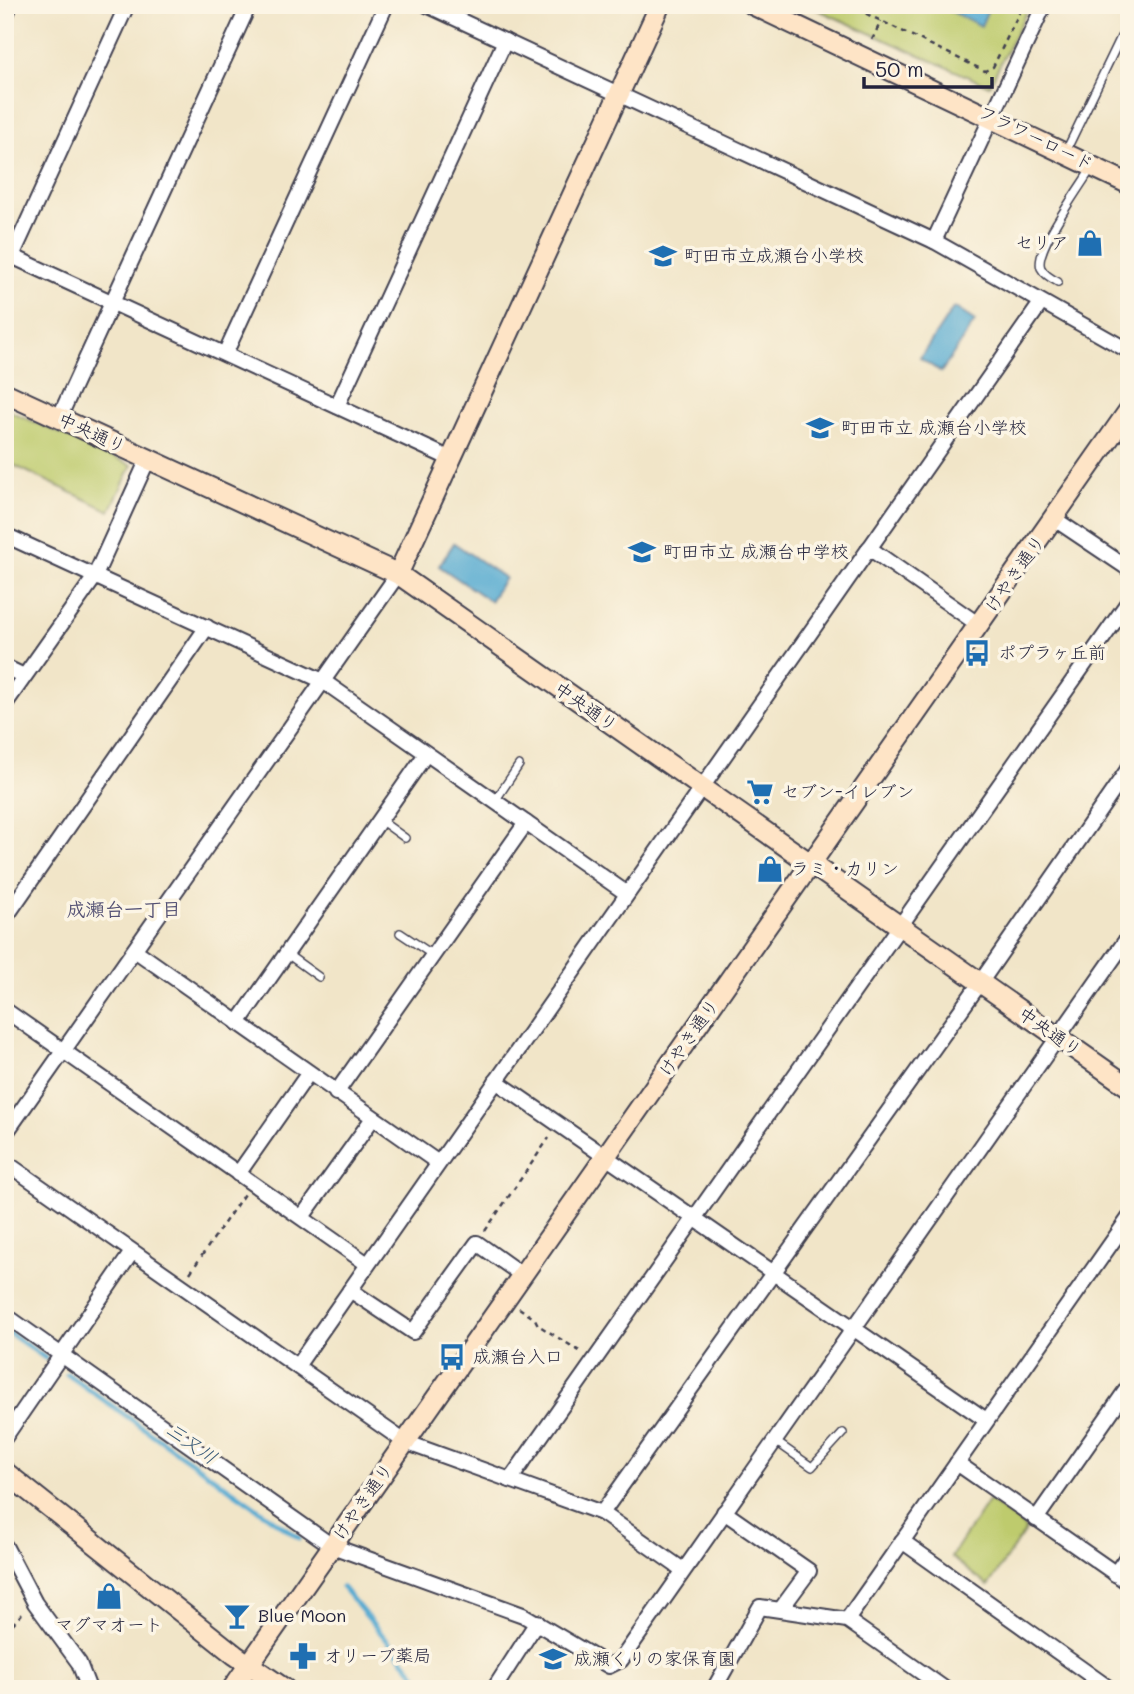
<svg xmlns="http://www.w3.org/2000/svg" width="1134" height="1694" viewBox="0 0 1134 1694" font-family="Mali,'Klee One',sans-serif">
<rect width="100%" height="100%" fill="#fcf5e5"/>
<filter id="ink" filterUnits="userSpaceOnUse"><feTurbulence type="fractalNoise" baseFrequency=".0143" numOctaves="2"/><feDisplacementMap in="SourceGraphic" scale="14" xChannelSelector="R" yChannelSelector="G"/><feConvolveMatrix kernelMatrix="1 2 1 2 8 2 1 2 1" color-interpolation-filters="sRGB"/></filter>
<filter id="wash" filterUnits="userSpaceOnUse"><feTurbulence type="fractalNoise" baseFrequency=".00686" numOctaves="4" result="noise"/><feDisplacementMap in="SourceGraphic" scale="28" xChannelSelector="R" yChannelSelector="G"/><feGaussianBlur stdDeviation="1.57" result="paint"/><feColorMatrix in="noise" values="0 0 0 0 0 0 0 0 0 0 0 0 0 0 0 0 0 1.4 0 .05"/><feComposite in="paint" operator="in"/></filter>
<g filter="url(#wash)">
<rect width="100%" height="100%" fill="#f1e5c8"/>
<!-- green -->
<g fill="#becb6d" stroke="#707654" stroke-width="2">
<path d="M 807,5 L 1030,5 L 989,86 Z"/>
<path d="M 5,409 L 132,465 L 110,511 L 5,461 Z"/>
<path d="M 989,1500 L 1026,1529 L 988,1586 L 951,1557 Z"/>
</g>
<!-- water -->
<g fill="#55aad1" stroke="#3c6686" stroke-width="2">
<path d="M 938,5 L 990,5 L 981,26 Z"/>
<path d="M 954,307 L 975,321 L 941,372 L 920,358 Z"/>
<path d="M 454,543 L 505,578 L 490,601 L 439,566 Z"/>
</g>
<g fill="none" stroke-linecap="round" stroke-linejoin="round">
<!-- stream -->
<g stroke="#55aad1" stroke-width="5">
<path d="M 5,1330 L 45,1358"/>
<path d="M 67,1374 L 299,1538"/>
<path d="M 342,1587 L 428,1689"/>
</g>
</g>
</g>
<g filter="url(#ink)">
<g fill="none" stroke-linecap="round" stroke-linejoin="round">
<defs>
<g id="lane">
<path d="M 1066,151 L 1121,37 L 1129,34"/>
<path d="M 1058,282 C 1052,279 1044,274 1041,268 C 1033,251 1081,186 1091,169"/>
<path d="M 495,801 L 519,765"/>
<path d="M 380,820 L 405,838"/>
<path d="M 400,933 L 433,955"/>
<path d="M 287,954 L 319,977"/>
<path d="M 775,1441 L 812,1467 L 843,1433"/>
</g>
<g id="street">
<path d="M 427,5 L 934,241 L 1129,351"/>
<path d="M 5,17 L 10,5"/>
<path d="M 934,241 L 1044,5"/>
<path d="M 5,253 L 451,459"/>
<path d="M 12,256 L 127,5"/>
<path d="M 225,354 L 386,5"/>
<path d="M 337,406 L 505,41"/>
<path d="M 59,418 L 249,5"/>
<path d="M 1053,518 L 1129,569"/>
<path d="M 5,535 L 323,681 L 626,893"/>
<path d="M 869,548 L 979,625"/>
<path d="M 5,667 L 24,676"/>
<path d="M 5,704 L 94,578 L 148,459"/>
<path d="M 5,918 L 207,627"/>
<path d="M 136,951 L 437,1162"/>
<path d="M 5,1010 L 366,1263"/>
<path d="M 238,1023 L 426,754"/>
<path d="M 496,1081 L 986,1420"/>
<path d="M 336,1093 L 526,823"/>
<path d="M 5,1134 L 398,574"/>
<path d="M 5,1162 L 405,1442 L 602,1513 L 683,1570"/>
<path d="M 238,1174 L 308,1074"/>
<path d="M 302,1217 L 373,1118"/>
<path d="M 350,1290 L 413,1332 L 477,1243 L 522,1275"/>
<path d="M 5,1315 L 332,1546 L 523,1615 L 609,1666 L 621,1660 L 1129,936"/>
<path d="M 297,1366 L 1041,303"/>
<path d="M 5,1437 L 132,1252"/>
<path d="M 957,1463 L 1129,1583"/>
<path d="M 510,1480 L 1129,601"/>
<path d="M 724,1512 L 809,1571 L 781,1609"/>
<path d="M 602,1513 L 980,983 L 1129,768"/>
<path d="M 1036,1519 L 1129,1386"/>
<path d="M 902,1541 L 1110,1689"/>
<path d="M 5,1546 L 35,1603 L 79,1663 L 89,1689"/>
<path d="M 1115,1574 L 1129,1554"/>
<path d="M 847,1620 L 1129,1218"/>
<path d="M 494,1689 L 537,1622"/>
<path d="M 714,1689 L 760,1607 L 847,1620 L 945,1689"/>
</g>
<g id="secondary">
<path d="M 753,5 L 1129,184"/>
<path d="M 5,393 L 398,574 L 1129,1087"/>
<path d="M 398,574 L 660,5"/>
<path d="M 5,1472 L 235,1655 L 285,1689"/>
<path d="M 232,1689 L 1129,410"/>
</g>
</defs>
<!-- lane casing -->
<use href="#lane" stroke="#413f50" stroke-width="10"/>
<!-- street casing -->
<use href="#street" stroke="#413f50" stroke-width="18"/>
<!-- secondary casing -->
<use href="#secondary" stroke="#413f50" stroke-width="23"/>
<!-- path -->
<g stroke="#413f50" stroke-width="2.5" stroke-dasharray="5 5" stroke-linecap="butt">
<path d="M 848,5 L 985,71 L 993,67 L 1023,5"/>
<path d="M 872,40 L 881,21"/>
<path d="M 485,1231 L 549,1138"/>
<path d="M 190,1273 L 244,1194"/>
<path d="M 519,1308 L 535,1319 L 538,1325 L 581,1352"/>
<path d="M 5,1632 L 22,1614"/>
</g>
<!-- lane -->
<use href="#lane" stroke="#fff" stroke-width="7"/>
<!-- street -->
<use href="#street" stroke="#fff" stroke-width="14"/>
<!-- secondary -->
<use href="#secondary" stroke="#fee4c6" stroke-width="19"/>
</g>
</g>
<!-- icons -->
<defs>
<symbol id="shop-bare" viewBox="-9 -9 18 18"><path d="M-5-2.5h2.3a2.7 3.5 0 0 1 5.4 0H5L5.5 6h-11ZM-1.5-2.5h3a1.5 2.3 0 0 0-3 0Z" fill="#1f6fb2" stroke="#fcf5e5" stroke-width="2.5" paint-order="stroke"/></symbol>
<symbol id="school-bare" viewBox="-9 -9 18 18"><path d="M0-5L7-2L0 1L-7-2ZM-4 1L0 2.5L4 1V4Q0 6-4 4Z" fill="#1f6fb2" stroke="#fcf5e5" stroke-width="2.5" paint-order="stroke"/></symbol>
<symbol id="bus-bare" viewBox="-9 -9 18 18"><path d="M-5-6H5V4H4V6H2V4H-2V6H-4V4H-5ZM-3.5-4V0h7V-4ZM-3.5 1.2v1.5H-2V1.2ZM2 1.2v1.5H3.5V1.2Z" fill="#1f6fb2" stroke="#fcf5e5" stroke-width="2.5" paint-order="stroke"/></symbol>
<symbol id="supermarket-bare" viewBox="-9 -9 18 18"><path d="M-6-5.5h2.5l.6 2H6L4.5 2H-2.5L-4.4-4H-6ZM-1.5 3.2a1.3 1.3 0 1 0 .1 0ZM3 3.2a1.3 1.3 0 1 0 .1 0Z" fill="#1f6fb2" stroke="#fcf5e5" stroke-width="2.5" paint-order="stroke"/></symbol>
<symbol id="bar-bare" viewBox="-9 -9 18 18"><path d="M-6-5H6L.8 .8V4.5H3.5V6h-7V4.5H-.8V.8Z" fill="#1f6fb2" stroke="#fcf5e5" stroke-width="2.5" paint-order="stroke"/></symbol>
<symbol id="pharmacy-bare" viewBox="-9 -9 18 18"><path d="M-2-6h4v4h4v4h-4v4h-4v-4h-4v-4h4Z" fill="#1f6fb2" stroke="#fcf5e5" stroke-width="2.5" paint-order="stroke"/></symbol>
</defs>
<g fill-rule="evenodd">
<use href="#shop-bare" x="1071" y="224" width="38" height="38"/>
<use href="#school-bare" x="644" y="237" width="38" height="38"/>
<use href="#school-bare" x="801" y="409" width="38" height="38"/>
<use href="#school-bare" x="623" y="533" width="38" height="38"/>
<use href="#bus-bare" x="958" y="634" width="38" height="38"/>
<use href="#supermarket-bare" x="741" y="773" width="38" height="38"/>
<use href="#shop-bare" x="751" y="850" width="38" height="38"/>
<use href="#bus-bare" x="433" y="1338" width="38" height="38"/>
<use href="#shop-bare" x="90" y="1577" width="38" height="38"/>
<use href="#bar-bare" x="218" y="1597" width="38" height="38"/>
<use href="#pharmacy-bare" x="284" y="1637" width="38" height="38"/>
<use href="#school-bare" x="534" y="1640" width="38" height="38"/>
</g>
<g text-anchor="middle" stroke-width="7" stroke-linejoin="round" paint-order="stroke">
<!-- street labels -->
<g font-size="18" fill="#22223b" stroke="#fcf5e5">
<text transform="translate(1036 138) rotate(26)" y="6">フラワーロード</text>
<text transform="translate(92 433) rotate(25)" y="6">中央通り</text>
<text transform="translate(1015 574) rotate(-55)" y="6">けやき通り</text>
<text transform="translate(586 707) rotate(35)" y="6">中央通り</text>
<text transform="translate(1050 1032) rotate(35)" y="6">中央通り</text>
<text transform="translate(689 1038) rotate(-55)" y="6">けやき通り</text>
<text transform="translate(363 1502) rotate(-55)" y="6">けやき通り</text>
</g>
<!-- poi labels -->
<g font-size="18" fill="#22223b" stroke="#fcf5e5" text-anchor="start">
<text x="1069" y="249" text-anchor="end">セリア</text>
<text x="684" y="262">町田市立成瀬台小学校</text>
<text x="841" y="434">町田市立 成瀬台小学校</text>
<text x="663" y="558">町田市立 成瀬台中学校</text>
<text x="998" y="659">ポプラヶ丘前</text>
<text x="781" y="798">セブン-イレブン</text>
<text x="791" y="875">ラミ・カリン</text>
<text x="473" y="1363">成瀬台入口</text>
<text x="258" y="1622">Blue Moon</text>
<text x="109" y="1631" text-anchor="middle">マグマオート</text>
<text x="324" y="1662">オリーブ薬局</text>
<text x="574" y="1665">成瀬くりの家保育園</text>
</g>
<!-- neighbourhood labels -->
<g font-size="19" font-weight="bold" fill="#555275" stroke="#fcf5e5">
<text x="124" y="916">成瀬台一丁目</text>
</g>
<!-- water labels -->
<g font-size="19" font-style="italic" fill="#365877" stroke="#fcf5e5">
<text transform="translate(192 1443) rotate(35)" y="7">三又川</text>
</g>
</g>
<!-- margin -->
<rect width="1134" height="1694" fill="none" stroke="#fcf5e5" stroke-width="28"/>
<!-- scale -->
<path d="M864 77v10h128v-10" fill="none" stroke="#22223b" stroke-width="3.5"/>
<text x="875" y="77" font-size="21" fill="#22223b" stroke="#fcf5e5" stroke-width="5" paint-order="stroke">50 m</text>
</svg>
